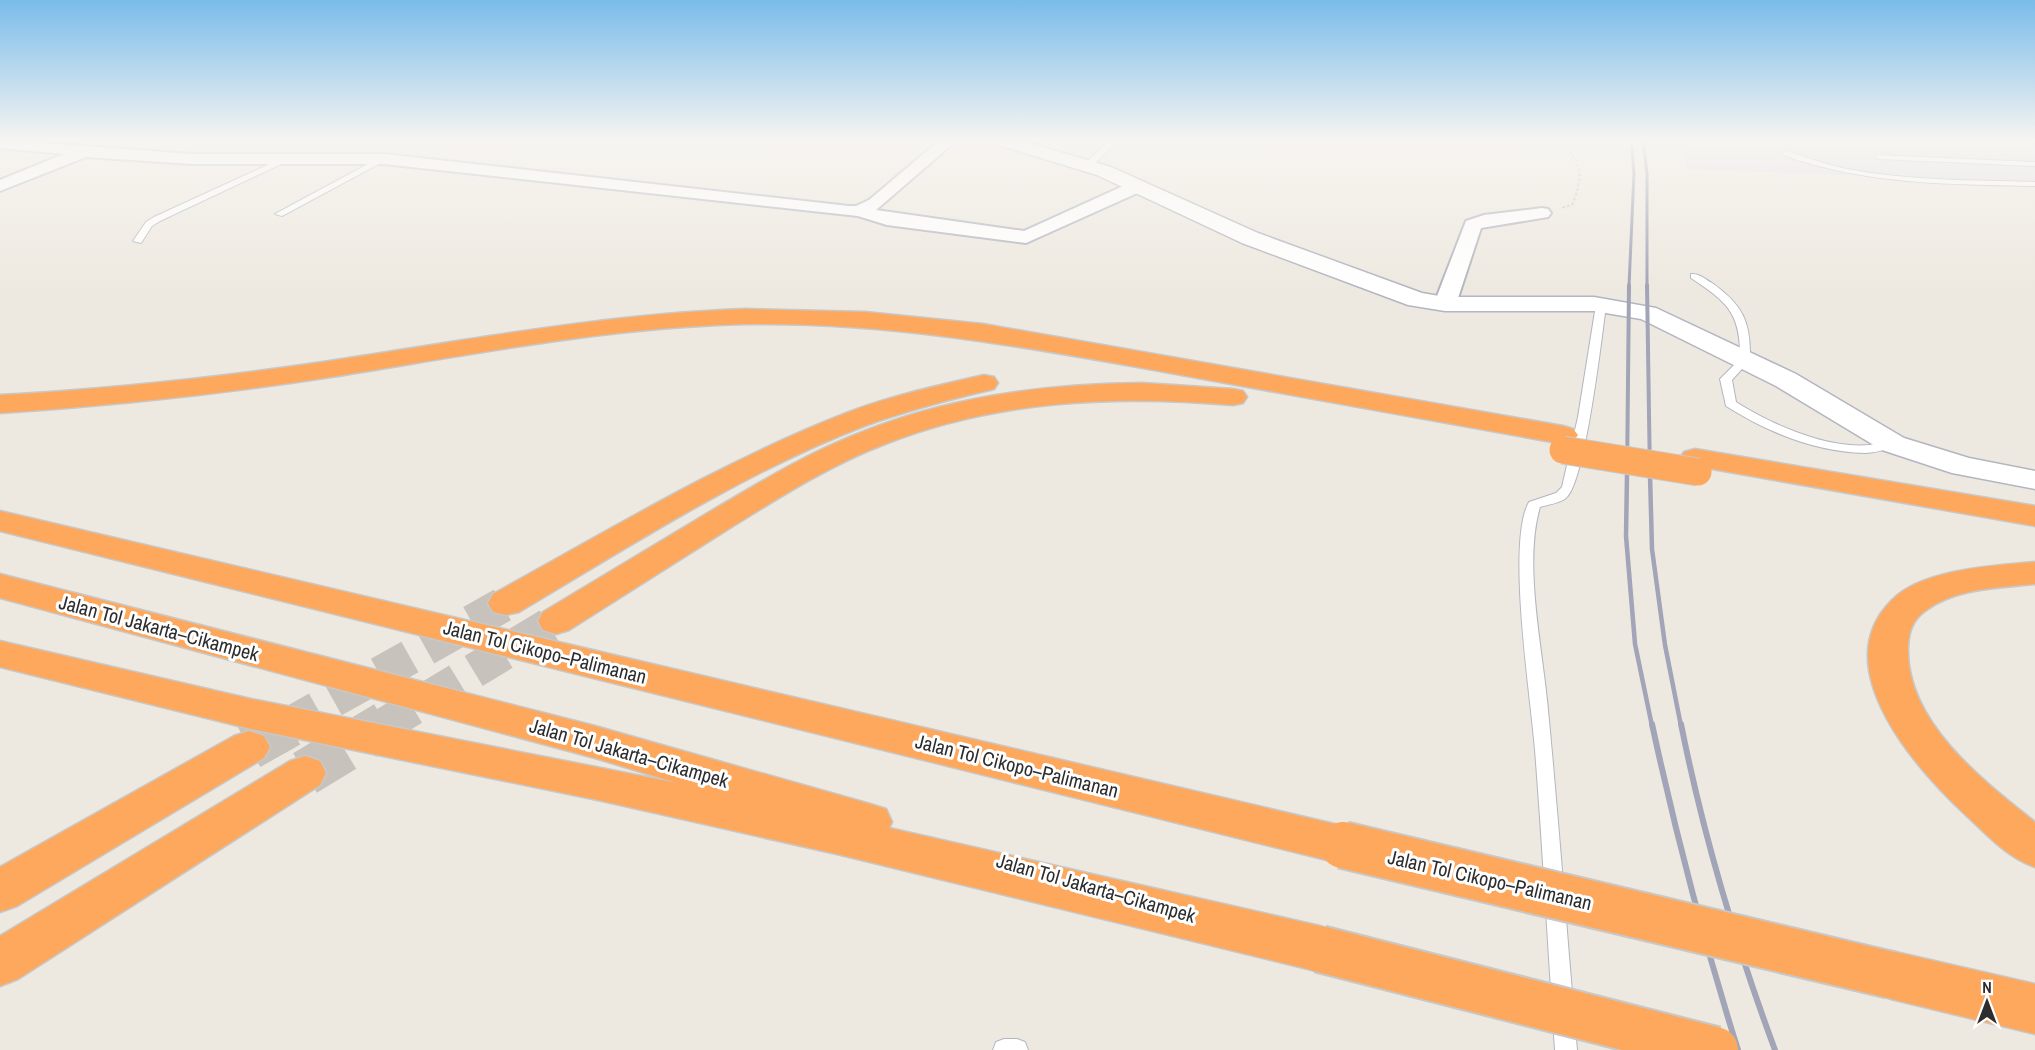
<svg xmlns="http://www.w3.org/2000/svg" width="2035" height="1050" viewBox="0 0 2035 1050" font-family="'Archivo Narrow',sans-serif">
<rect width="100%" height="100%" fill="#eee9e0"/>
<!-- industrial -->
<path fill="#e2e0e7" d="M 1682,140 L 2035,140 L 2035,182 L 1686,169 Z"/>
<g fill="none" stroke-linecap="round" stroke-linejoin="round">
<!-- highway-tunnel-far1 -->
<g stroke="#c7c3bc" stroke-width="35" stroke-dasharray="35 18" stroke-linecap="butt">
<path d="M 287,726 L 506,603"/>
<path d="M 383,726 L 556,621"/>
</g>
<!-- highway-tunnel -->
<g stroke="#c7c3bc" stroke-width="46" stroke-dasharray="46 23" stroke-linecap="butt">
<path d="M 249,747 L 290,724"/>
<path d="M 305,773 L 386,724"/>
</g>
<defs>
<g id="lane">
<path d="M 1111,140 L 1119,140 L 1091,167 L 1085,167 L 1085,163 Z"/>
<path d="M 1786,151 C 1807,157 1826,165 1847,169 C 1909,181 1972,180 2035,182 L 2035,186 C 1948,184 1867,185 1783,155 L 1782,153 Z"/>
<path d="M 1876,155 L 2035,162 L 2035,166 L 1879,159 L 1875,157 Z"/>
<path d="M 287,156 L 294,158 L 160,221 L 152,226 L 141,243 L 133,241 L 146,222 L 154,217 Z"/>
<path d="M 381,157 L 388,159 L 282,216 L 275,214 Z"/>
<path d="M 1691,274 C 1699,273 1705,279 1712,283 C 1743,305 1751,322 1750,360 L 1732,380 L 1736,402 C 1771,424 1826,449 1869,445 C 1877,444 1884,442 1892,440 L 1898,444 L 1896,447 C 1886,449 1875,453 1865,453 C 1816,452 1767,432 1726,406 L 1720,379 L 1740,359 C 1741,313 1727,302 1691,278 Z"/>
<path d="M 1601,302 L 1606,305 C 1602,336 1585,484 1566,498 C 1560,503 1547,505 1540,507 C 1523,565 1543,650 1548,710 C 1559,824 1567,937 1577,1050 L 1555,1050 C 1548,950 1543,850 1535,750 C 1531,698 1506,542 1529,502 L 1556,493 L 1562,487 L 1578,417 L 1596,305 Z"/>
<path d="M 1004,1039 L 1017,1039 L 1025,1042 L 1028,1050 L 993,1050 L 996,1042 Z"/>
</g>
<g id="street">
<path d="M 0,140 L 192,154 L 384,154 L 849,206 L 856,206 L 869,200 L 940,140 L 957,140 L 876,210 L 1024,231 L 1132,182 L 1144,182 L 1147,186 L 1144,190 L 1026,243 L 887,225 L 858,216 L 384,164 L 192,164 L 86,157 L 0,191 L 0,180 L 64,154 L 0,148 Z"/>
<path d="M 1542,208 L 1548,209 L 1551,213 L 1548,217 L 1481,228 L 1456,304 L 1452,308 L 1445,310 L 1438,308 L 1434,304 L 1466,221 L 1484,215 Z"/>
</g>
<path id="secondary" d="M 992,140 L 1019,140 L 1111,167 L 1258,233 L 1422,293 L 1445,297 L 1594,297 L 1656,308 L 1796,374 L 1904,438 L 1969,458 L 2035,471 L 2035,489 L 1952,473 L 1882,450 L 1776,386 L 1641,319 L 1594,311 L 1445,311 L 1408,305 L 1242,243 L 1097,175 L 995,144 Z"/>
<g id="highway">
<path d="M 745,309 L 865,312 L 983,324 L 1563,426 L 1573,429 L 1578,435 L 1573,441 L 1563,444 C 1430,420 1298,396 1165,372 C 1025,347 891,322 748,324 C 608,327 469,355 331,377 C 221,394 111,406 0,413 L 0,395 C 111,389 221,377 330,361 C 468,340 606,314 745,309 Z"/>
<path d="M 984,375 L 994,377 L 998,383 L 994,389 C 951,399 909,410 867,425 C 744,472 632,545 519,612 L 506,615 L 493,612 L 488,603 L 493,594 C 608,531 721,462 844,414 C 889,396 937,386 984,375 Z"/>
<path d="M 1142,383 L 1233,389 L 1243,391 L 1247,397 L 1243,403 L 1233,405 C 1115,395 996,400 885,444 C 830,465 780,497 730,528 C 676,562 623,596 569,630 L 556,634 L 543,630 L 538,621 L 543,612 C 597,579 652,547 706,514 C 757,484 807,453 862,432 C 951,396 1047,384 1142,383 Z"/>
<path d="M 1695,449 L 2035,506 L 2035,526 L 1684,464 L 1680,458 L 1684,452 Z"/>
<path d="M 0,511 L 1343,826 L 1359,831 L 1366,845 L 1359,859 L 1343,864 L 0,531 Z"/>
<path d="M 2035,562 L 2035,584 C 1998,588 1956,588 1925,611 C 1911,621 1908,635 1908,651 C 1908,723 1983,781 2035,822 L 2035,867 C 2009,858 1990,838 1970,819 C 1920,773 1823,668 1892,600 C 1923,569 1993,566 2035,562 Z"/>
<path d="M 0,574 L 595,726 L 870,804 L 886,809 L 892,822 L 889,828 L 1320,926 L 1337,933 L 1345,949 L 1337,965 L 1320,972 L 841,855 L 598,800 L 251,729 L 0,667 L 0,641 L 251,699 L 677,783 L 595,758 L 0,598 Z"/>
<path d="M 249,731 L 264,736 L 270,747 L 264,758 L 17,906 L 0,912 L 0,867 L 234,736 Z"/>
<path d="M 305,756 L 320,761 L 326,773 L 320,785 L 18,979 L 0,986 L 0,936 L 290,761 Z"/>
<path d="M 1891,951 L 2035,984 L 2035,1034 L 1891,999 L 1873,992 L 1866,975 L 1873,958 Z"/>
</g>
</defs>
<!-- lane casing -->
<use href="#lane" stroke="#b3b5c0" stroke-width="2"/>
<!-- street casing -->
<use href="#street" stroke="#b3b5c0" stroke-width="4"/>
<!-- secondary casing -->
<use href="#secondary" stroke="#b3b5c0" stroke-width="3"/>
<!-- highway casing -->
<use href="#highway" stroke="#c8c8c8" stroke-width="3"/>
<!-- path -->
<path stroke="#c8c8c8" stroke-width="2" stroke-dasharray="3 2" stroke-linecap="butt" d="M 1559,140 C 1583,163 1584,175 1572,205 L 1561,208"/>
<!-- lane -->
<use href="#lane" fill="#fff" fill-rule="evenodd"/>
<!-- street -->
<use href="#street" fill="#fff" fill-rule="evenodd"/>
<!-- secondary -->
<use href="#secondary" fill="#fff" fill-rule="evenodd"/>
<!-- highway -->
<use href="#highway" fill="#fda85c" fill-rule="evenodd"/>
<!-- rail-far3 -->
<g stroke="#a2a4b7" stroke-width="3">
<path d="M 1643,140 L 1647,174 L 1647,286"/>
<path d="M 1629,286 L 1634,173 L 1631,140"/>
</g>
<!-- rail-far2 -->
<g stroke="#a2a4b7" stroke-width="4">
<path d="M 1647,285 L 1650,477"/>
<path d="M 1627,477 L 1629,285"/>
</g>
<!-- rail-far1 -->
<g stroke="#a2a4b7" stroke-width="4.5">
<path d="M 1627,475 L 1626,536 L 1635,644 L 1652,726"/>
<path d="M 1650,475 L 1652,549 L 1665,645 L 1681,726"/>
</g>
<!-- rail -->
<g stroke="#a2a4b7" stroke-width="6">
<path d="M 1652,724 C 1676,835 1704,942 1738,1050"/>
<path d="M 1681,724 C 1703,834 1736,945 1775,1050"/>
</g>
<defs>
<path id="highway-bridge-far1" d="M 1563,450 L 1698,472"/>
<g id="highway-bridge">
<path d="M 1343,845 L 1891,975"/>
<path d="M 1320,949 L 1715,1050"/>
</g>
</defs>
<!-- highway-bridge-far1 casing -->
<use href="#highway-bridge-far1" stroke="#c8c8c8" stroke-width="29" stroke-linecap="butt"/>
<!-- highway-bridge casing -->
<use href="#highway-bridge" stroke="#c8c8c8" stroke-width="50" stroke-linecap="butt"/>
<!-- highway-bridge-far1 -->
<use href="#highway-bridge-far1" stroke="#fda85c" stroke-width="27"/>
<!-- highway-bridge -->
<use href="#highway-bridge" stroke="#fda85c" stroke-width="46"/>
</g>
<!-- sky -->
<linearGradient id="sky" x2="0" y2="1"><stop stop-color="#7abcea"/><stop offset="0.49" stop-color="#f7f5f1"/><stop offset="1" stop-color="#f7f5f1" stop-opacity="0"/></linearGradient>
<rect width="2035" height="287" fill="url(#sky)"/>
<g text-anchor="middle" stroke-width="6" stroke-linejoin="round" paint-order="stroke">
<!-- near-street labels -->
<g font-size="20" fill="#2d2d2d" stroke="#fff">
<text transform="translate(159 628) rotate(15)" y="7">Jalan Tol Jakarta–Cikampek</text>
<text transform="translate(545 652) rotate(14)" y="7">Jalan Tol Cikopo–Palimanan</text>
<text transform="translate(629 753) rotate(16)" y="7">Jalan Tol Jakarta–Cikampek</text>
<text transform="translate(1017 766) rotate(14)" y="7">Jalan Tol Cikopo–Palimanan</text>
<text transform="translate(1490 880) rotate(13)" y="7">Jalan Tol Cikopo–Palimanan</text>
<text transform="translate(1096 888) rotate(16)" y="7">Jalan Tol Jakarta–Cikampek</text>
</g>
</g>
<!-- north arrow -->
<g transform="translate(1987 1002)" stroke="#ffffff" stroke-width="4.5" paint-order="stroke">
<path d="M0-4.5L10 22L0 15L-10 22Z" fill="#2d2d2d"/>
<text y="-9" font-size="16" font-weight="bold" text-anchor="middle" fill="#2d2d2d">N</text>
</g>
</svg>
